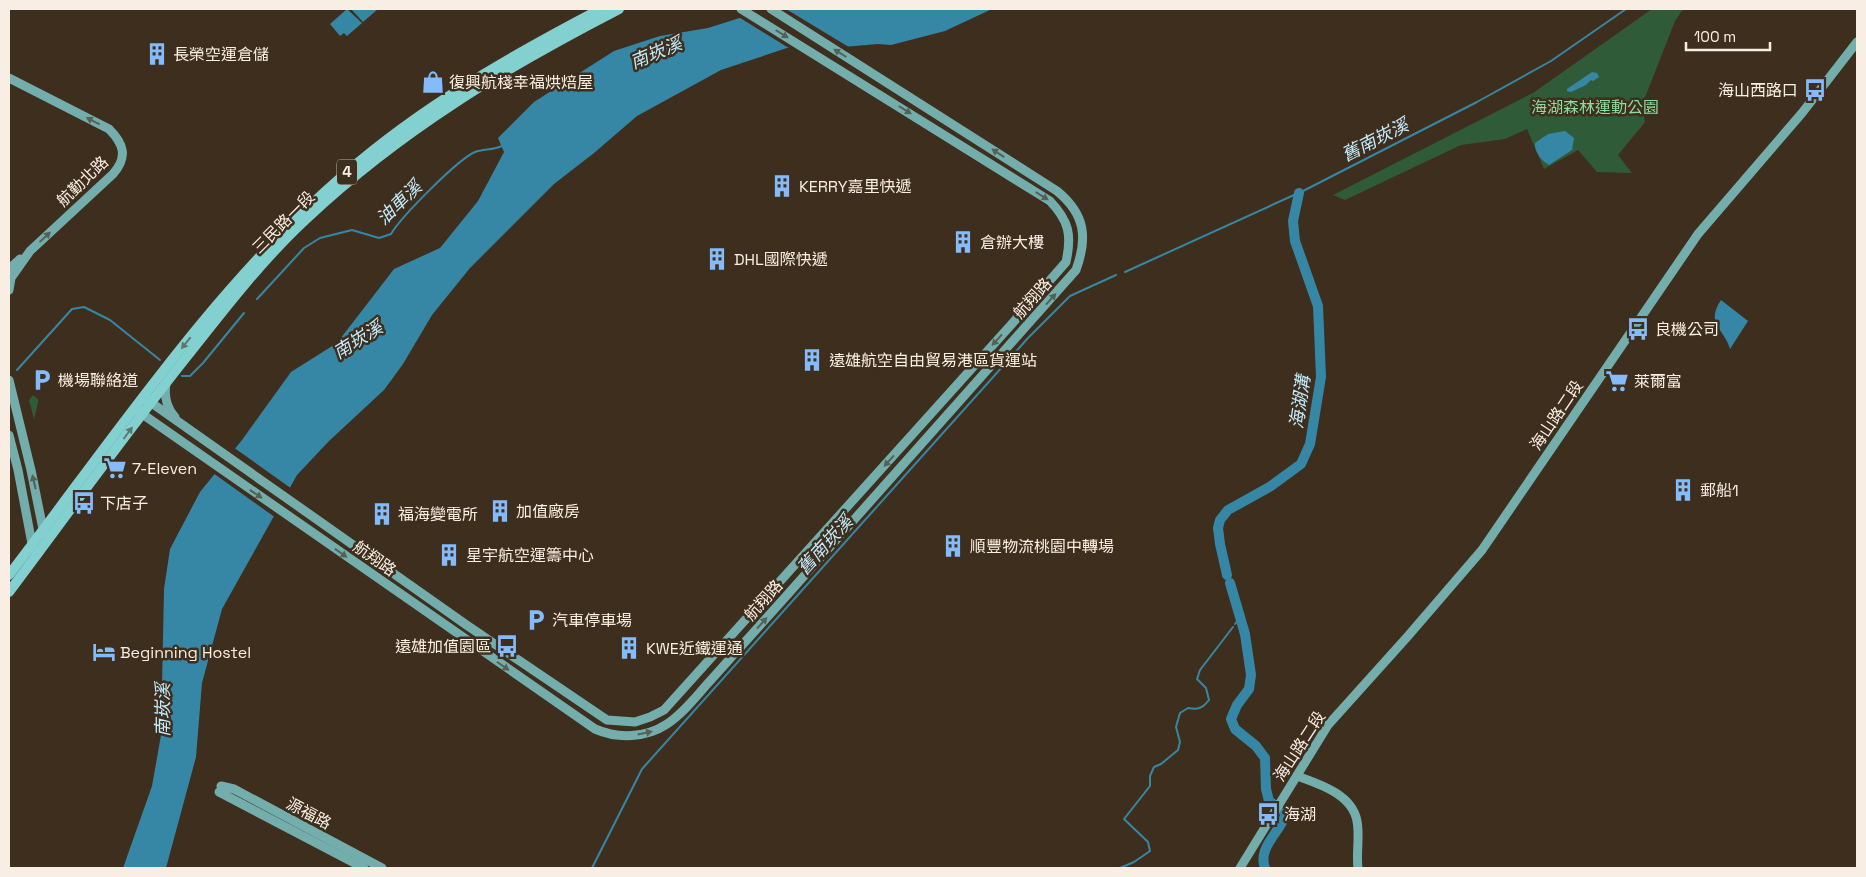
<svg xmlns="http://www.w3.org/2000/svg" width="1866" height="877" viewBox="0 0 1866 877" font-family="'Space Grotesk','Noto Sans TC',sans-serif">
<rect width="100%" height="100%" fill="#3e2e1d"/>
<!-- green -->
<g fill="#305b39">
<path d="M 1652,9 L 1683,9 L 1675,21 L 1642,105 L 1645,122 L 1618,155 L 1632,173 L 1597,172 L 1578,150 L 1544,169 L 1527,129 L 1505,139 L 1461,145 L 1345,200 L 1333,195 L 1533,93 Z"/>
<path d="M 33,395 L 38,399 L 38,403 L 34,419 L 29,400 Z"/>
</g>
<!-- water -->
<g fill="#3687a6">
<path d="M 347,9 L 362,23 L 347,36 L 344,33 L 340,36 L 330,24 Z"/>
<path d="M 351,9 L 378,9 L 363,22 Z"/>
<path d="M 768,9 L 992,9 L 945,31 L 891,45 L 878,44 L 831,48 L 787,48 L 721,70 L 637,116 L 594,153 L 554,184 L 470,268 L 432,315 L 403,364 L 384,390 L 329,441 L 297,475 L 222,609 L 202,683 L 196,757 L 166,868 L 123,868 L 152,786 L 161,735 L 164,589 L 170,549 L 200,492 L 242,440 L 291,372 L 337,343 L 394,269 L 440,248 L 478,201 L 504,152 L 498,138 L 534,102 L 614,51 L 660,36 L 708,28 Z"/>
<path d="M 1592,72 L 1597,73 L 1599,77 L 1593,81 L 1591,80 L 1586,85 L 1571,92 L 1567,91 L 1567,89 Z"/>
<path d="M 1565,131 L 1574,138 L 1572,150 L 1549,165 C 1542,161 1534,152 1535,143 L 1548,134 Z"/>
<path d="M 1721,300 L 1748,321 L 1730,349 C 1724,328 1705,324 1721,300 Z"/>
</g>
<!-- pier -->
<g fill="#3e2e1d">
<path d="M 762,9 L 786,9 L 852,49 L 792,50 L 737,16 Z"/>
<path d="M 233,447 L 292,489 L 276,518 L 213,473 Z"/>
</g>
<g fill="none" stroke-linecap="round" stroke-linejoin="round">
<!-- stream -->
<g stroke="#3687a6" stroke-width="2">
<path d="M 1125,272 L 1305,190 L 1477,102 L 1551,61 L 1626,9"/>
<path d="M 257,299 L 304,248 L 320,238 L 352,230 L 379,238 L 391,234 C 401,217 457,160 475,152 C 483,149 494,150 502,146"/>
<path d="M 17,370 L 72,309 L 84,307 L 110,320 L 160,360"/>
<path d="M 182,376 L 190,376 L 203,363 L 244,313"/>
<path d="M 1235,624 L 1241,616"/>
<path d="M 592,868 L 642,769 L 1028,338 L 1070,296 L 1116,275"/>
<path d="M 1120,868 L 1134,862 L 1150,851 L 1148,842 L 1124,819 L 1150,786 L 1150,776 L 1154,767 L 1161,764 L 1178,750 L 1180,742 L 1176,727 L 1180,713 L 1188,708 C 1198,710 1203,708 1209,700 L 1206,688 L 1197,679 L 1200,670 L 1233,627"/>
</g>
<!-- river -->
<g stroke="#3687a6" stroke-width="10">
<path d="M 1227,575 L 1220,544 L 1218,528 L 1220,520 L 1228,510 L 1271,486 L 1301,464 L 1310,444 L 1321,377 L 1318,306 L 1295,241 L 1293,221 L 1299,193"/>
<path d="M 1230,583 L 1245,634 L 1251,675 L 1249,689 L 1237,705 L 1231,719 L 1235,729 L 1256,746 L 1265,758 L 1266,789 L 1269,801 L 1286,813 C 1281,832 1257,847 1265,868"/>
</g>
<!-- secondary -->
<g stroke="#73aead" stroke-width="9">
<path d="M 9,78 L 109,129 C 124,144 128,157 113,174 L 30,251 L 11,278 L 9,290"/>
<path d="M 9,269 L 20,259"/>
<path d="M 9,380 L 31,470 L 44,534"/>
<path d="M 166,383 C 164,396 166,407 175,417"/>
<path d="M 146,399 L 468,626 L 607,720 L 635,722 L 650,717 L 664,710 L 1010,326 L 1066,262 C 1072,235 1069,221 1050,201 L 741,9"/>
<path d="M 138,411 L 595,729 C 618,739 646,738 667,724 C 684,713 697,695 710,681 C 736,652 762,623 788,594 C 884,486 980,378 1076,270 C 1088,237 1085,214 1057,191 L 771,9"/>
<path d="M 9,435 L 18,470 L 33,549"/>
<path d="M 1297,776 C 1319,784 1352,794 1357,821 C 1360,836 1356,853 1358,868"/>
<path d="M 221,786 L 234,789 L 382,868"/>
<path d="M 219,792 L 364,868"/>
<path d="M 1240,868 L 1328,725 L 1408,636 L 1482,550 L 1698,234 L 1802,113 L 1857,42"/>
</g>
<!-- primary -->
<g stroke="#83d0d0" stroke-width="10">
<path d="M 9,575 C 115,437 213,288 346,173 C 423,106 511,56 601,9"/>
<path d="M 9,592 C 68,513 126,433 188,355 C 225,308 262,260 306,219 C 402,129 503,69 619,9"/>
</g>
</g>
<!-- one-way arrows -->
<defs><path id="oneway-solid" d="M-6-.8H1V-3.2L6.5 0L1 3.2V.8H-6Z" transform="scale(1.25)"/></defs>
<g fill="#536157">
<use href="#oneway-solid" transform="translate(782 34) rotate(32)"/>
<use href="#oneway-solid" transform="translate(840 53) rotate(-148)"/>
<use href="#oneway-solid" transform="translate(905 110) rotate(32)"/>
<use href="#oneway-solid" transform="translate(93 121) rotate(-153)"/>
<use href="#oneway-solid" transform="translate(998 153) rotate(-147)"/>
<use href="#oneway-solid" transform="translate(1042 196) rotate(32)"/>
<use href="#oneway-solid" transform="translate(45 237) rotate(-43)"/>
<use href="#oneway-solid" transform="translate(1051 299) rotate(-48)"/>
<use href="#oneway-solid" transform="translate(997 340) rotate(132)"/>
<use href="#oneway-solid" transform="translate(889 461) rotate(132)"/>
<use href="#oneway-solid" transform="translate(34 482) rotate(-103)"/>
<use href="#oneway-solid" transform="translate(256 494) rotate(34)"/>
<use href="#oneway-solid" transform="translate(341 553) rotate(35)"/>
<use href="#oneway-solid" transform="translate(762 623) rotate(-48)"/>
<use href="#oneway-solid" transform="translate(503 666) rotate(35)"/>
<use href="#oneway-solid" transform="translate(645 733) rotate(-12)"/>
</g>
<g fill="#5d776e">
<use href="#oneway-solid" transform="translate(186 343) rotate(129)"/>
<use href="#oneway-solid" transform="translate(128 433) rotate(-53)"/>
</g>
<!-- icons -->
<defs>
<symbol id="building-bare" viewBox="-9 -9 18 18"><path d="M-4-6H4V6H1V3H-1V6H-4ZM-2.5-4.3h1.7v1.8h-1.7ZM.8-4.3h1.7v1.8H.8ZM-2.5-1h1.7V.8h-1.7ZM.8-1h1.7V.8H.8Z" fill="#84bcfb" stroke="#3e2e1d" stroke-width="2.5" paint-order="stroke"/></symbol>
<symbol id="shop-bare" viewBox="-9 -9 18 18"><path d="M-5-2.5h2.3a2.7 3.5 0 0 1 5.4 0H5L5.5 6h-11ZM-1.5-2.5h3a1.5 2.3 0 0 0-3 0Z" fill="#84bcfb" stroke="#3e2e1d" stroke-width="2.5" paint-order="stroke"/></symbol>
<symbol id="bus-bare" viewBox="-9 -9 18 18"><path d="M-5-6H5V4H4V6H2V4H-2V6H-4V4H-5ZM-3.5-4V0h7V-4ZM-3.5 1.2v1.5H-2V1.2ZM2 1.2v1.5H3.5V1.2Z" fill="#84bcfb" stroke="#3e2e1d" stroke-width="2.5" paint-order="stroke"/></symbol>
<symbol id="parking-bare" viewBox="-9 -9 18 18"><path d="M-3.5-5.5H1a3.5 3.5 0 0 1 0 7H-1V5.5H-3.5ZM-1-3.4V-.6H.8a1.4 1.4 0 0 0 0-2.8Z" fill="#84bcfb" stroke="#3e2e1d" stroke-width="2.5" paint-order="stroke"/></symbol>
<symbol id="supermarket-bare" viewBox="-9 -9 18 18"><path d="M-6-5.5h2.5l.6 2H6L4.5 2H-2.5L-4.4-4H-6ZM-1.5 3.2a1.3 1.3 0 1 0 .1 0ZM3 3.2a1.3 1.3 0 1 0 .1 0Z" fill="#84bcfb" stroke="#3e2e1d" stroke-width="2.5" paint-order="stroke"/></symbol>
<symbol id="hotel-bare" viewBox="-9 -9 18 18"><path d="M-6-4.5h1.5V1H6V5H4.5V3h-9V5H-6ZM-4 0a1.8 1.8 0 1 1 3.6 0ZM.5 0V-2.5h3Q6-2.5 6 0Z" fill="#84bcfb" stroke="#3e2e1d" stroke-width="2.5" paint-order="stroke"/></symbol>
</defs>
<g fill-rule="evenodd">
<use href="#building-bare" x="141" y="38" width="32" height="32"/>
<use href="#shop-bare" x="417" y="66" width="32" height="32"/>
<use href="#bus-bare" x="1799" y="74" width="32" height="32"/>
<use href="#building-bare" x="766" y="170" width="32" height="32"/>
<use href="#building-bare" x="947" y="226" width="32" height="32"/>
<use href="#building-bare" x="701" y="243" width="32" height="32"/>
<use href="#bus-bare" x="1622" y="313" width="32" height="32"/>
<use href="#building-bare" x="796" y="344" width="32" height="32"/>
<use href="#parking-bare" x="26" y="364" width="32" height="32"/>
<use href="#supermarket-bare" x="1601" y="365" width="32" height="32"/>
<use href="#supermarket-bare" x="99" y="452" width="32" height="32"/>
<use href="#building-bare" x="1667" y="474" width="32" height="32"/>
<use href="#bus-bare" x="68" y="487" width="32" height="32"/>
<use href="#building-bare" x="484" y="495" width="32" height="32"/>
<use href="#building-bare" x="366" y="498" width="32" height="32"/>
<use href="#building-bare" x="937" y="530" width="32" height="32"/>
<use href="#building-bare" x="433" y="539" width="32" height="32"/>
<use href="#parking-bare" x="520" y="604" width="32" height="32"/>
<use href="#bus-bare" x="491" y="630" width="32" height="32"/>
<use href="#building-bare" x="613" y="632" width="32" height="32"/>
<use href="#hotel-bare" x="88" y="636" width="32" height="32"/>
<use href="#bus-bare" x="1252" y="798" width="32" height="32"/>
</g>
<g text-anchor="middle" stroke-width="5" stroke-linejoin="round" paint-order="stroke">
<!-- shield labels -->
<rect fill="#3e2e1d" stroke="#c1b4a8" stroke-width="1" x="337" y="159.5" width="20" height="25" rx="4"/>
<g font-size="15" font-weight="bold" fill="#f9eee3">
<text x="347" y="177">4</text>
</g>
<!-- poi labels -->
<g font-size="16" fill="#f9eee3" stroke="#3e2e1d" text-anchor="start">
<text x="173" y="60">長榮空運倉儲</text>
<text x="449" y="88">復興航棧幸福烘焙屋</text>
<text x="1798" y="96" text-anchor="end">海山西路口</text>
<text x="799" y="192">KERRY嘉里快遞</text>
<text x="980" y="248">倉辦大樓</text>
<text x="734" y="265">DHL國際快遞</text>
<text x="1655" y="335">良機公司</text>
<text x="829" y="366">遠雄航空自由貿易港區貨運站</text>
<text x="58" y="386">機場聯絡道</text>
<text x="1634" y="387">萊爾富</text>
<text x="132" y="474">7-Eleven</text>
<text x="1700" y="496">郵船1</text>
<text x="100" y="509">下店子</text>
<text x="516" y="517">加值廠房</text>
<text x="398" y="520">福海變電所</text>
<text x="970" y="552">順豐物流桃園中轉場</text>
<text x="466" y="561">星宇航空運籌中心</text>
<text x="552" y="626">汽車停車場</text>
<text x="491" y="652" text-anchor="end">遠雄加值園區</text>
<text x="646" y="654">KWE近鐵運通</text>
<text x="120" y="658">Beginning Hostel</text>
<text x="1284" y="820">海湖</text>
</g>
<!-- park labels -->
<g font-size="16" fill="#8cdc9b" stroke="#3e2e1d">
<text x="1595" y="113">海湖森林運動公園</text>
</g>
<!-- street labels -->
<g font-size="16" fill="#f9eee3" stroke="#3e2e1d">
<text transform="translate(82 181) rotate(-44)" y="6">航勤北路</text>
<text transform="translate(283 222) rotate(-45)" y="6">三民路一段</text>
<text transform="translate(1032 298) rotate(-48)" y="6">航翔路</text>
<text transform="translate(1556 415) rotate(-56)" y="6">海山路二段</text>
<text transform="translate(375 558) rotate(35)" y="6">航翔路</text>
<text transform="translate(763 600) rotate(-48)" y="6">航翔路</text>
<text transform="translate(1299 746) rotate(-57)" y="6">海山路二段</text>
<text transform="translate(309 813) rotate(28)" y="6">源福路</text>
</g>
<!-- water labels -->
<g font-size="18" font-style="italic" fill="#c3ebfd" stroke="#3e2e1d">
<text transform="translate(656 53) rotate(-23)" y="6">南崁溪</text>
<text transform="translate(1375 140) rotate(-27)" y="6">舊南崁溪</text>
<text transform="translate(399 203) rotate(-44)" y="6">油車溪</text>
<text transform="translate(358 340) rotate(-32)" y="6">南崁溪</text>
<text transform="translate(1300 402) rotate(-82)" y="6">海湖溝</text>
<text transform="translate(825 545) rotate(-48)" y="6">舊南崁溪</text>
<text transform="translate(163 710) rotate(-90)" y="6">南崁溪</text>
</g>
</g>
<!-- border -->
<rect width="1866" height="877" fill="none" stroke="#f9eee3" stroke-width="20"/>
<!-- scale -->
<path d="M1686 42v8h84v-8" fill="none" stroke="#f9eee3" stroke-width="2.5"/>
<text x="1694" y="42" font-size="15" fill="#f9eee3" stroke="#3e2e1d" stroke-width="4" paint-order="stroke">100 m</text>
</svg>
